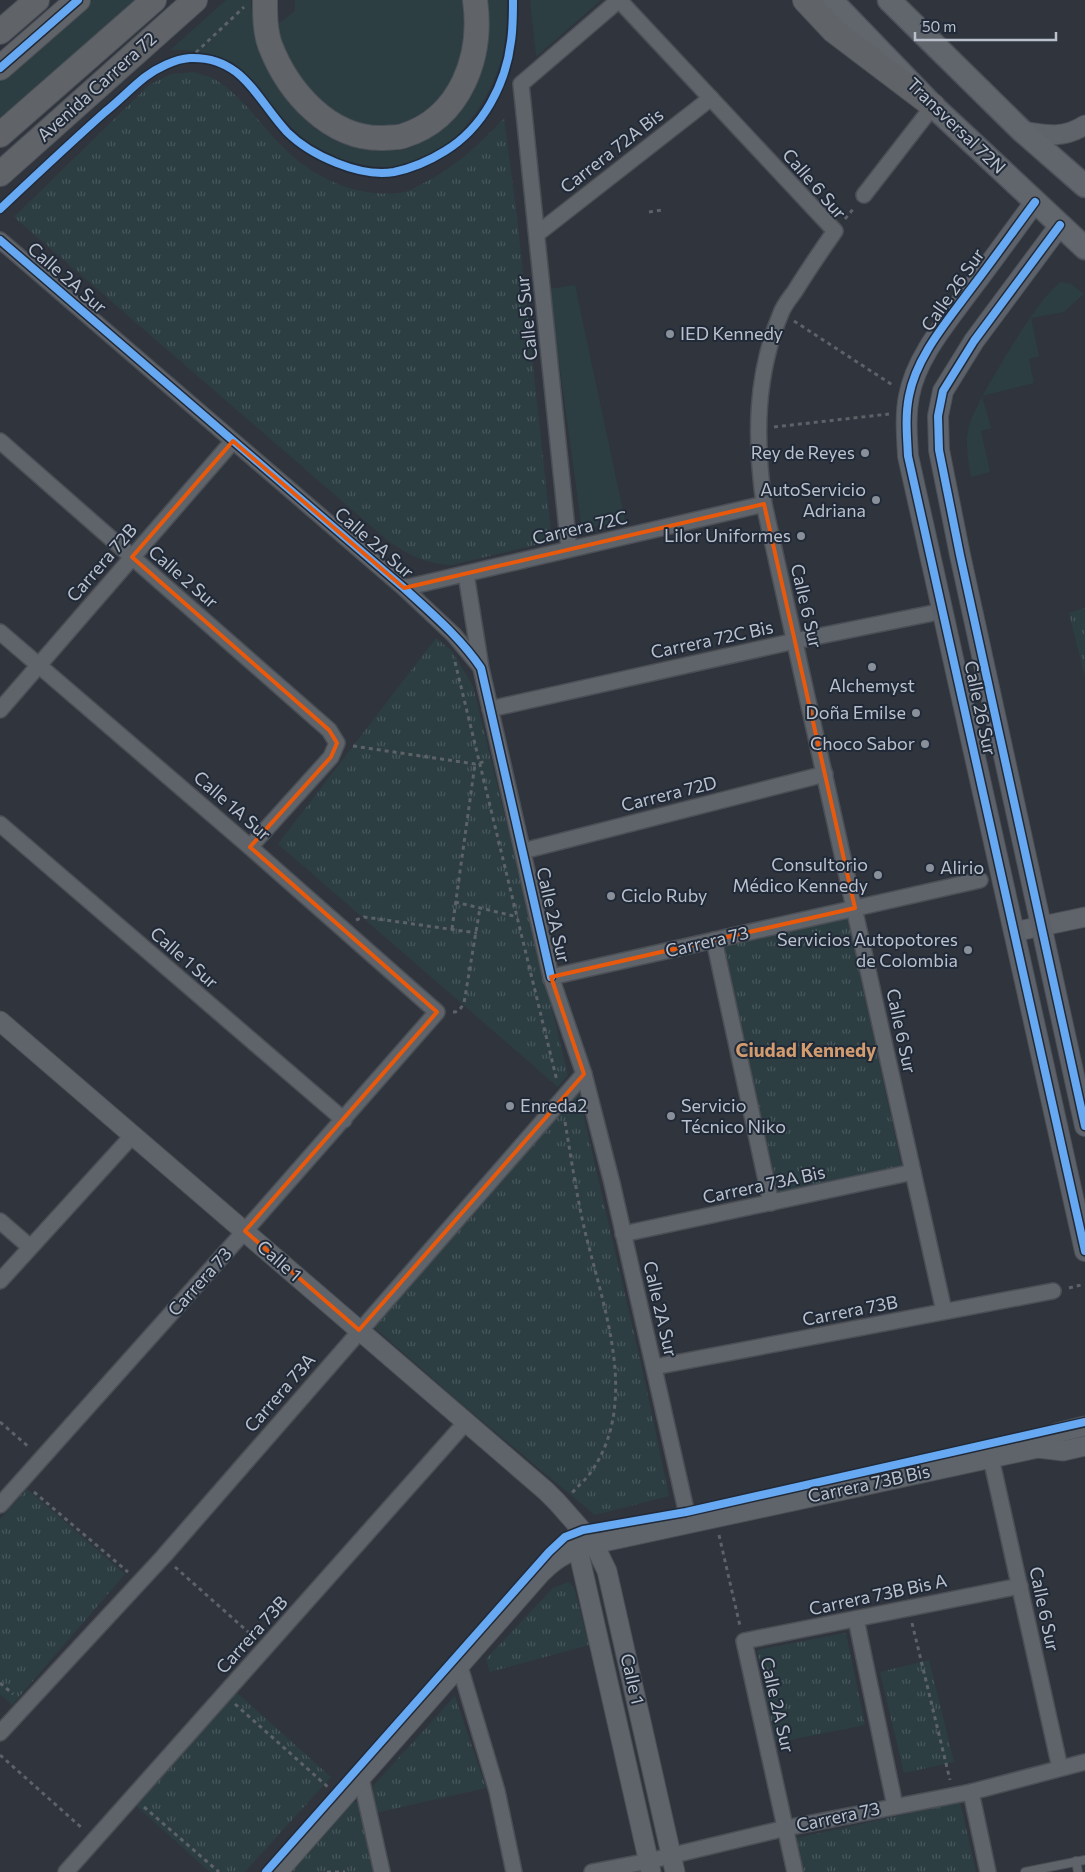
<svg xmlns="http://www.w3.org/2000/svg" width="1085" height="1872" viewBox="0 0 1085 1872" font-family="Commissioner,sans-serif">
<defs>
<pattern id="park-tufts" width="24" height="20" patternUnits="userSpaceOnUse" patternTransform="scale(1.25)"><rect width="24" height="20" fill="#2c3e42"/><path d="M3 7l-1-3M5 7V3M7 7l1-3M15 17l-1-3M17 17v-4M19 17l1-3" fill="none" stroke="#48585c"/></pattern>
</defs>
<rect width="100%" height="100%" fill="#2f343d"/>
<!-- green -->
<g fill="#2c3e42">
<path d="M 93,0 L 141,0 L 0,123 L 0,82 Z"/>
<path d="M 226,0 L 251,0 C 252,54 283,112 332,139 C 345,146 361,149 375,150 C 385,150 396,151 406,149 C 417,146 429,137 438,130 C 455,118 472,99 477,80 C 485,54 482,26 482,0 L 507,0 C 507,15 506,43 502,57 C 493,88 476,119 452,140 C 439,150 422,162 406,165 C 378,171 334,162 311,145 C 305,141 299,135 294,130 C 276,112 263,90 244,73 C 241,70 237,65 233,63 C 214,52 191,50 170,50 Z"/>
<path d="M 295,0 L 464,0 L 464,56 L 451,88 L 436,108 L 393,129 L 362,126 L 341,119 L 296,79 L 274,27 L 295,11 Z"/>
<path d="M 530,0 L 601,0 L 536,57 Z"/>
<path d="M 1062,282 L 1071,284 L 1084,294 L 1064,312 L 1031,318 L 1039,356 L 1029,359 L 1034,383 L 982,396 L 991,428 L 981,431 L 990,472 L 971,477 C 968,459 964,441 970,423 C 976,402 1044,287 1062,282 Z"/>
<path d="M 575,285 L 625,520 L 582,530 L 549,289 Z"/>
</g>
<!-- park -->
<g fill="url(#park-tufts)">
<path d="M 194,72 C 201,75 210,76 216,80 C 245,98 264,130 289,153 C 320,181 361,199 404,192 C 409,191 414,188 418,186 C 452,170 479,145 504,118 L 517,217 L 552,541 L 452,565 C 426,564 407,555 387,540 L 14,217 L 149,85 L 171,74 Z"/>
<path d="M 1085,608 L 1085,677 L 1069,613 Z"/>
<path d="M 436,638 L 452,651 L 473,686 L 568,1075 L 558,1087 L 278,844 Z"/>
<path d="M 847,917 L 902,1168 L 779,1195 L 723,944 Z"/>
<path d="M 578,1091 L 644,1377 L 669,1496 L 595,1515 L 457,1400 L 373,1326 L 481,1206 Z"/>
<path d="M 27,1489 L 125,1574 L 12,1705 L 0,1694 L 0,1519 Z"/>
<path d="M 568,1582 L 574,1587 L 589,1645 L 490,1672 L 486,1659 L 553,1588 Z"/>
<path d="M 846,1633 L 865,1725 L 775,1743 L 757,1650 Z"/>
<path d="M 929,1660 L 954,1762 L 904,1773 L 880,1672 Z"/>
<path d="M 235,1691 L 331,1777 L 245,1872 L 210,1872 L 134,1804 Z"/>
<path d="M 455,1696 L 486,1788 L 375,1813 L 373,1786 Z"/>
<path d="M 351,1802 L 360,1802 L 378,1872 L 290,1872 Z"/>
<path d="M 960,1802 L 976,1872 L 804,1872 L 797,1838 Z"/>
</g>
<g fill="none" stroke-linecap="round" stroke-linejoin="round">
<defs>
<g id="service">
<path d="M 1076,1861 L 1078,1872"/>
<path d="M 1025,1872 L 1085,1860"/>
</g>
<g id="minor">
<path d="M 619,0 L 835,231 C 821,251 808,270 795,291 C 790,298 784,305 781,313 C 755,376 755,438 764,504 L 944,1311"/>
<path d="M 864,195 L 933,106"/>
<path d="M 537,234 L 711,98"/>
<path d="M 0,240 L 404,588 L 454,635 L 479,665"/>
<path d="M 0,441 L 329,730 L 337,743 L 331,757 L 250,847"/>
<path d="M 569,549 L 521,84 L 619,0"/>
<path d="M 466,574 L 481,668 L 551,977 L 584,1074 L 612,1183 L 689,1523"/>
<path d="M 404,588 L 764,504"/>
<path d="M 0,632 L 250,847 L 437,1012 L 251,1224 L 0,1505"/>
<path d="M 490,709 L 795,641 L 943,611"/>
<path d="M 0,710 L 233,441"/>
<path d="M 0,824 L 344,1120"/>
<path d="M 523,851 L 825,774"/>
<path d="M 714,940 L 771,1203"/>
<path d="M 551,977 L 980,880"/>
<path d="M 0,1221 L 30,1247"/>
<path d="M 623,1234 L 913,1172"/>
<path d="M 0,1281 L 133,1135"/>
<path d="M 654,1367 L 1053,1291"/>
<path d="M 991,1458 L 1060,1768"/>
<path d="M 856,1619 L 895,1806"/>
<path d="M 460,1667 L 497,1791 L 514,1872"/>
<path d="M 0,1733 L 163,1557 L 584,1074"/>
<path d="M 361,1778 L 382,1872"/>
<path d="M 971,1792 L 988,1872"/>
<path d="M 66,1872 C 199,1722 333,1573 466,1422"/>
<path d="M 592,1872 L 649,1861 L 786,1828 L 971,1792 L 1085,1762"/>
<path d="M 795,1872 L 744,1641 L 1020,1586"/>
</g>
<g id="tertiary">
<path d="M 1022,131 C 1046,135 1064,139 1085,125"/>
<path d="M 1014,932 L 1085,917"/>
<path d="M 0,1021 L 546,1491 L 557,1502 L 594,1544 L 607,1571 L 675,1872"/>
<path d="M 1038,1448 L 1057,1433 L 1085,1426"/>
<path d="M 575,1536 L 651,1872"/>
<path d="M 278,1872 L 541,1573 C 558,1556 571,1550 594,1544 L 1038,1448 L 1063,1451 L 1085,1446"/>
</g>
<g id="secondary">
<path d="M 1035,202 C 1012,233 990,264 967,294 C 945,324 916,358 909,396 C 905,416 907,436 908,456 L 1085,1251"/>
<path d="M 1060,225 L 974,341 L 943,391 L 938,416 L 939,450 L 960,555 L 1085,1126"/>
</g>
<g id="primary">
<path d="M 831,0 L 933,106 L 1085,248"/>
<path d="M 889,0 L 1022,131 L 1085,186"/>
</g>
<g id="trunk">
<path d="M 265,0 C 265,15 265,31 270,45 C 288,92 330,140 384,138 C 390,137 397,138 403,136 C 461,118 483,56 475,0"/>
<path d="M 805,0 L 834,31 L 933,106"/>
<path d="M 0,32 L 37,0"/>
<path d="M 0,68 L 78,0"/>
<path d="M 0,135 L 154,0"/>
<path d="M 0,174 L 195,0"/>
</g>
</defs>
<!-- service casing -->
<use href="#service" stroke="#4b4f55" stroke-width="10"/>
<!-- minor casing -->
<use href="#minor" stroke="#4b4f55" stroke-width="18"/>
<!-- tertiary casing -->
<use href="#tertiary" stroke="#4b4f55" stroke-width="21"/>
<!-- secondary casing -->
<use href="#secondary" stroke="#4b4f55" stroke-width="22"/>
<!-- primary casing -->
<use href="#primary" stroke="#4d5159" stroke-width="25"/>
<!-- trunk casing -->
<use href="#trunk" stroke="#4c5159" stroke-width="26"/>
<!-- path -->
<g stroke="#5c6267" stroke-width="3" stroke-dasharray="4 4" stroke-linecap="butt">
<path d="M 190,58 L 244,7"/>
<path d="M 506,66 L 511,72"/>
<path d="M 649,212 L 662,210"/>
<path d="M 845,219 L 854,208"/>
<path d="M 794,321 L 894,386"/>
<path d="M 774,427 L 889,414"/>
<path d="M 455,662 L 557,1081"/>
<path d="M 353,746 L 475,764 L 487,761"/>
<path d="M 455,902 L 518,917"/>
<path d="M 356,920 L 364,917 L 477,933"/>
<path d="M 452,929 L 475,764"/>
<path d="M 453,1012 C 459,1012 461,1008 464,1003 L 480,908"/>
<path d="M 565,1122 C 571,1157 576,1192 584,1227 C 602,1305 643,1404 588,1476 C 583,1482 577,1487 572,1493"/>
<path d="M 1069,1288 L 1081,1285"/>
<path d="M 0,1422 L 30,1448"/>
<path d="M 34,1492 L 128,1572"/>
<path d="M 719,1535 L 740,1626"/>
<path d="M 175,1567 L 255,1638"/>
<path d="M 912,1623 L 950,1780"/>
<path d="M 0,1683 L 13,1694"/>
<path d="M 235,1704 L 329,1788"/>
<path d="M 0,1755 L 83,1829"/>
<path d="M 144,1807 L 219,1872"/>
<path d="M 327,1872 L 345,1872"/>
</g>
<!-- service -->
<use href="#service" stroke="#5f636a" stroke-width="8"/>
<!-- minor -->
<use href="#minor" stroke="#5f636a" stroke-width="15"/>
<!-- tertiary -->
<use href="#tertiary" stroke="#5f636a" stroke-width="19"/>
<!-- secondary -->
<use href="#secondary" stroke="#5d6169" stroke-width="20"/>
<!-- primary -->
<use href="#primary" stroke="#61656c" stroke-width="22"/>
<!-- trunk -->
<use href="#trunk" stroke="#606368" stroke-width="24"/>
<defs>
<g id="cycleway">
<path d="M 0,68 L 78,0"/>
<path d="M 1035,202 C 1012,233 990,264 967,294 C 945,324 916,358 909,396 C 905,416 907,436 908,456 L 1085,1251"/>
<path d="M 0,209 C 35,176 69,144 105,112 C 119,101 131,88 145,77 C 157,68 175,59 190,58 C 243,56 257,100 287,132 C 310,155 360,178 394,172 C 413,168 429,161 445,151 C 483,128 506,84 511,41 C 513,28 513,14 513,0"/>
<path d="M 1060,225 L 974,341 L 943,391 L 938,416 L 939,450 L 960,555 L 1085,1126"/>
<path d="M 0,240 L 404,588 C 431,613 460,637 481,668 L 551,977"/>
<path d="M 266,1872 L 549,1552 L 565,1537 L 583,1530 L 686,1512 L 1085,1422"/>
</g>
</defs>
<!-- cycleway casing -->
<use href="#cycleway" stroke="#212a38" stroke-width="11"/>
<!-- cycleway -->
<use href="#cycleway" stroke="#66a8f1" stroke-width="8"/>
</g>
<!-- marked area -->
<path fill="none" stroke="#e8590c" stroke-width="4" stroke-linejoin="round" d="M 233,441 L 404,588 L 764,504 L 855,908 L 551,977 L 584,1074 L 359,1330 L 245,1231 L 437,1012 L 250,847 L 331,757 L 337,743 L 329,730 L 132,557 Z"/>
<!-- markers -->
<g fill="#89909a" stroke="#212a38" stroke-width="2">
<circle cx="670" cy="334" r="5"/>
<circle cx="865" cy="453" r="5"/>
<circle cx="876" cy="500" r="5"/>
<circle cx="801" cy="536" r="5"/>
<circle cx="872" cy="667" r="5"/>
<circle cx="916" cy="713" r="5"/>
<circle cx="925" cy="744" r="5"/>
<circle cx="930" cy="868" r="5"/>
<circle cx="878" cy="875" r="5"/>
<circle cx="611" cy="896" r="5"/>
<circle cx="968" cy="950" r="5"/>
<circle cx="510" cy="1106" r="5"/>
<circle cx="671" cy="1116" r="5"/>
</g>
<g text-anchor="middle" stroke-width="4" stroke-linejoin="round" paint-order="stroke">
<!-- street labels -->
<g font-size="18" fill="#bac1cc" stroke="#212a38">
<text transform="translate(97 87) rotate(-42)" y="6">Avenida Carrera 72</text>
<text transform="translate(956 126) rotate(44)" y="6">Transversal 72N</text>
<text transform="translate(612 151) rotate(-38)" y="6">Carrera 72A Bis</text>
<text transform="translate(814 184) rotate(49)" y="6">Calle 6 Sur</text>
<text transform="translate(67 278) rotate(41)" y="6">Calle 2A Sur</text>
<text transform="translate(953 290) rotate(-55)" y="6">Calle 26 Sur</text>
<text transform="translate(527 318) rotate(-96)" y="6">Calle 5 Sur</text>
<text transform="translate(580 528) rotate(-13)" y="6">Carrera 72C</text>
<text transform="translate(374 543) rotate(41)" y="6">Calle 2A Sur</text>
<text transform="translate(102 563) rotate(-49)" y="6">Carrera 72B</text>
<text transform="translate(183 577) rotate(41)" y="6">Calle 2 Sur</text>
<text transform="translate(806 606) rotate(77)" y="6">Calle 6 Sur</text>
<text transform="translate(712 640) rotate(-12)" y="6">Carrera 72C Bis</text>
<text transform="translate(980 708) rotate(78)" y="6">Calle 26 Sur</text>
<text transform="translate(669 794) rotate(-14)" y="6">Carrera 72D</text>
<text transform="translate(232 806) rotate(41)" y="6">Calle 1A Sur</text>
<text transform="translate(553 915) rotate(77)" y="6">Calle 2A Sur</text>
<text transform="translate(707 942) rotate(-13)" y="6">Carrera 73</text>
<text transform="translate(184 958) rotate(41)" y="6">Calle 1 Sur</text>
<text transform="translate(901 1031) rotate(78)" y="6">Calle 6 Sur</text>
<text transform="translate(764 1185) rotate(-12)" y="6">Carrera 73A Bis</text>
<text transform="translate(279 1261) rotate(41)" y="6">Calle 1</text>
<text transform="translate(200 1282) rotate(-48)" y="6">Carrera 73</text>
<text transform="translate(660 1309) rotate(77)" y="6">Calle 2A Sur</text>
<text transform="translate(850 1311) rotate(-11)" y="6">Carrera 73B</text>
<text transform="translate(280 1393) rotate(-49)" y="6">Carrera 73A</text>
<text transform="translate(869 1484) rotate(-12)" y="6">Carrera 73B Bis</text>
<text transform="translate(878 1595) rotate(-12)" y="6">Carrera 73B Bis A</text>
<text transform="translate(1044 1609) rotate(78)" y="6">Calle 6 Sur</text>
<text transform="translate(252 1635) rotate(-48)" y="6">Carrera 73B</text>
<text transform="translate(632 1679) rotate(77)" y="6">Calle 1</text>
<text transform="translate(777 1705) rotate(77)" y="6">Calle 2A Sur</text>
<text transform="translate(838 1817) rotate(-12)" y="6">Carrera 73</text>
</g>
<!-- poi labels -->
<g font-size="18" fill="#bac1cc" stroke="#212a38" text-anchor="end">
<text x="680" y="340" text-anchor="start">IED Kennedy</text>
<text x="855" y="459">Rey de Reyes</text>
<text x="866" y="496">AutoServicio<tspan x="866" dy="21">Adriana</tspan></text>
<text x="791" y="542">Lilor Uniformes</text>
<text x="872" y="692" text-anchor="middle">Alchemyst</text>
<text x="906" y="719">Doña Emilse</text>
<text x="915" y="750">Choco Sabor</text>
<text x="868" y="871">Consultorio<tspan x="868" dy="21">Médico Kennedy</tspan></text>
<text x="940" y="874" text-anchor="start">Alirio</text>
<text x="621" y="902" text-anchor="start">Ciclo Ruby</text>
<text x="958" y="946">Servicios Autopotores<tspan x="958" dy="21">de Colombia</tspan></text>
<text x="520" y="1112" text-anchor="start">Enreda2</text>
<text x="681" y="1112" text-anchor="start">Servicio<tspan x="681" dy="21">Técnico Niko</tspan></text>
</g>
<!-- neighbourhood labels -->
<g font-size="19" font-weight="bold" fill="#d29c6f" stroke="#212a38">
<text x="806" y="1057">Ciudad Kennedy</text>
</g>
</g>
<!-- scale -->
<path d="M915 32v8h141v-8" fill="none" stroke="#bac1cc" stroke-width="2.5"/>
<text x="922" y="32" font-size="15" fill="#bac1cc" stroke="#212a38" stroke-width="4" paint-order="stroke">50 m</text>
</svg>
